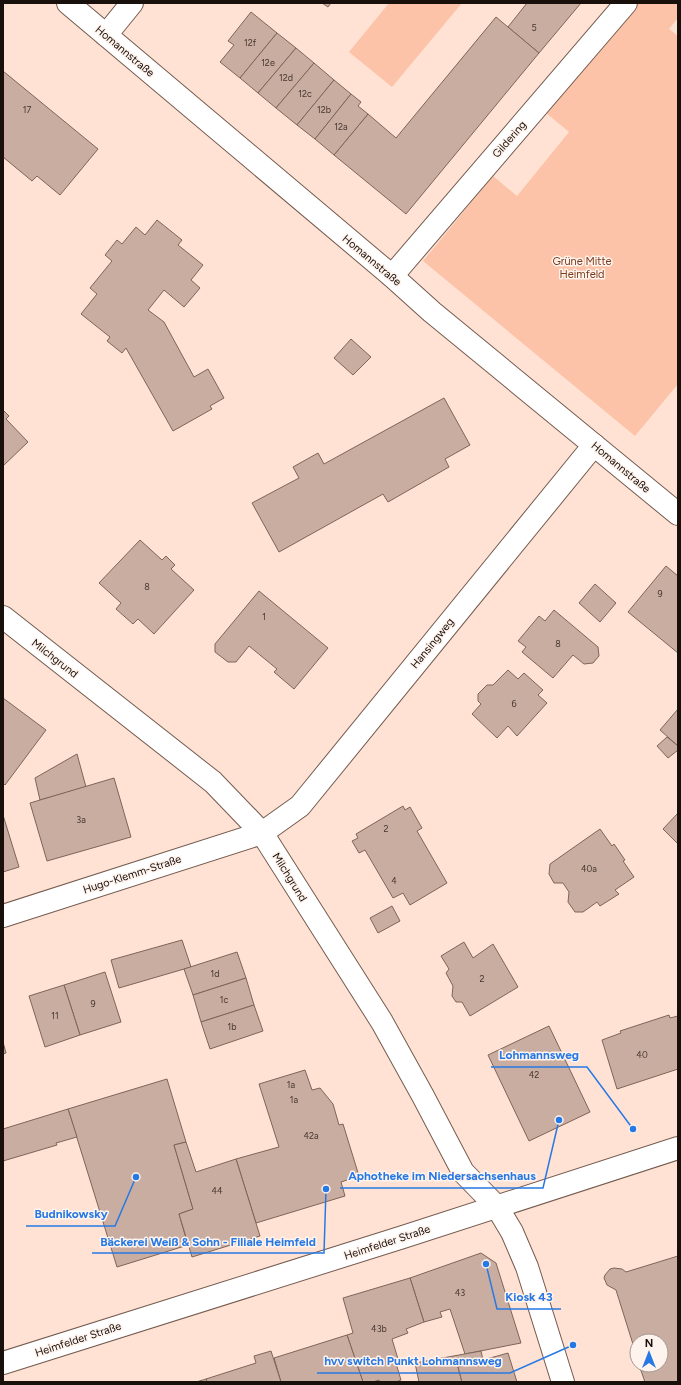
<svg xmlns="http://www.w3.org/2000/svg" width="681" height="1385" viewBox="0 0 681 1385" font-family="Figtree,sans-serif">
<rect width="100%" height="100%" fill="#ffe2d4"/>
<!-- green -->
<g fill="#fcc3a8">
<path d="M 389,3 L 462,3 L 392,87 L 349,52 Z"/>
<path d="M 635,3 L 678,3 L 678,18 L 669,29 L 678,36 L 678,384 L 635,436 L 423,261 L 493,176 L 517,196 L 569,132 L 545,112 Z"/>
</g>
<!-- building -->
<g fill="#c9ada0" stroke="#7e6559">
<path d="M 322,3 L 331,3 L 328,7 Z"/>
<path d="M 527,3 L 581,3 L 539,53 L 508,27 Z"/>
<path d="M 251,12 L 277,33 L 240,78 L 220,62 L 234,45 L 228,41 Z"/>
<path d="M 496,17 L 539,53 L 406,214 L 334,155 L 368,114 L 396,138 Z"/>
<path d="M 277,33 L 296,48 L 258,93 L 240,78 Z"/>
<path d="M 296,48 L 314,63 L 276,108 L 258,93 Z"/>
<path d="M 314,63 L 334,80 L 297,125 L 276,108 Z"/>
<path d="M 3,71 L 98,149 L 60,195 L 37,176 L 32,181 L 3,157 Z"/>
<path d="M 334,80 L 351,94 L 315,139 L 297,125 Z"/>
<path d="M 351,94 L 361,102 L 358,106 L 368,114 L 334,155 L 315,139 Z"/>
<path d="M 157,220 L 182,240 L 178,245 L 203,265 L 191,280 L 200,288 L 184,307 L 164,290 L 148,310 L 164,322 L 194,377 L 208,369 L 224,398 L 210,406 L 212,409 L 173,431 L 126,348 L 122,353 L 107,341 L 110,337 L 81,314 L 97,294 L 90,288 L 112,261 L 105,255 L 117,240 L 122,244 L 136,227 L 145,235 Z"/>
<path d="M 351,339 L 371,357 L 353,375 L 334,358 Z"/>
<path d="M 444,398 L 470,445 L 445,459 L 449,467 L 388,502 L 383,494 L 279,552 L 252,503 L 299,478 L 293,467 L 318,453 L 324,464 Z"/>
<path d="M 3,410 L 9,416 L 6,419 L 28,442 L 3,466 Z"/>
<path d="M 140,540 L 162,560 L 166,556 L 175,565 L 171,569 L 194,590 L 154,634 L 138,619 L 133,624 L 116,609 L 121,603 L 99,583 Z"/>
<path d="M 666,566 L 678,576 L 678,653 L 628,612 Z"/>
<path d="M 595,584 L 616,603 L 600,622 L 579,603 Z"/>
<path d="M 259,591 L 328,648 L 294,689 L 274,672 L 277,669 L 249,646 L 236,662 L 228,662 L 215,652 L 215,644 Z"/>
<path d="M 554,610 L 598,647 L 599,656 L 593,663 L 584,664 L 573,655 L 553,678 L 522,652 L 526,647 L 518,641 L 539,616 L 545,621 Z"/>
<path d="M 508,670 L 518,679 L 524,673 L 543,690 L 538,695 L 547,703 L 517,736 L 508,726 L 497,738 L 472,714 L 481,704 L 478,701 L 478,694 L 487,685 L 493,685 Z"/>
<path d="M 3,698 L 46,730 L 5,785 L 3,783 Z"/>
<path d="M 678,709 L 678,746 L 660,730 Z"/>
<path d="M 667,737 L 678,746 L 678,750 L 668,758 L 657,746 Z"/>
<path d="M 77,754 L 86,787 L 40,800 L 35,778 Z"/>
<path d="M 114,778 L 131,837 L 47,861 L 30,803 Z"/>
<path d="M 403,806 L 405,810 L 410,807 L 422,828 L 417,831 L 447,883 L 410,905 L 403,893 L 393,898 L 365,850 L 359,853 L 352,841 L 358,838 L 356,834 Z"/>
<path d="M 678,813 L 678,844 L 663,829 Z"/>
<path d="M 3,815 L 19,867 L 3,872 Z"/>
<path d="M 600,829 L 612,846 L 614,844 L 625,860 L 623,861 L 634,877 L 615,890 L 619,894 L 600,906 L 597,902 L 583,912 L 575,912 L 568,902 L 569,892 L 563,883 L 554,883 L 549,874 L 550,864 Z"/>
<path d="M 392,906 L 400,921 L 378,933 L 370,918 Z"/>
<path d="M 182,940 L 191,967 L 119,988 L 111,960 Z"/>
<path d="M 464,942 L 473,958 L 493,944 L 518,987 L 470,1016 L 462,1002 L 456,1002 L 452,996 L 453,986 L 446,973 L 449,969 L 441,956 Z"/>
<path d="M 237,952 L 246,978 L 193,995 L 184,969 Z"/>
<path d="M 105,972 L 121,1022 L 80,1035 L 64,985 Z"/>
<path d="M 246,978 L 254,1005 L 201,1022 L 193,995 Z"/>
<path d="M 64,985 L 80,1035 L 45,1047 L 29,996 Z"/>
<path d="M 254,1005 L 263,1031 L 210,1049 L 201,1022 Z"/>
<path d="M 669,1015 L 670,1018 L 678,1016 L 678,1069 L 617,1089 L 602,1040 L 621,1033 L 620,1031 Z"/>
<path d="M 549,1026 L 590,1112 L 529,1141 L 488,1055 Z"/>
<path d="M 3,1042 L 6,1053 L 3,1054 Z"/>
<path d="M 305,1070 L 312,1090 L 320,1088 L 333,1104 L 339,1125 L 343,1124 L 359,1176 L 341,1182 L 345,1196 L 256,1223 L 236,1159 L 279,1147 L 259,1084 Z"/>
<path d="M 167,1079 L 186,1142 L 174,1145 L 193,1209 L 179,1214 L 188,1245 L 117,1267 L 68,1109 Z"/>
<path d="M 68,1109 L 77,1137 L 56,1143 L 57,1145 L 3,1161 L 3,1129 Z"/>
<path d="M 186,1142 L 196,1172 L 236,1159 L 260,1236 L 192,1257 L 179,1214 L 193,1209 L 174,1145 Z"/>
<path d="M 481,1253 L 496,1263 L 521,1343 L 465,1354 L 450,1309 L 440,1312 L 442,1317 L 424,1322 L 410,1278 Z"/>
<path d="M 678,1256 L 678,1382 L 645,1382 L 639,1365 L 661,1365 L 661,1341 L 637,1341 L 637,1357 L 616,1290 L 607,1285 L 604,1278 L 605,1275 L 610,1269 L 614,1268 L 622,1269 L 626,1272 Z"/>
<path d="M 410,1278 L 424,1322 L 406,1329 L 408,1333 L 392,1339 L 398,1359 L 395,1360 L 401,1380 L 396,1382 L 380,1382 L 379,1380 L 373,1382 L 363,1382 L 347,1335 L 353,1333 L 343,1298 Z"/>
<path d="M 347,1335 L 363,1382 L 281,1382 L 274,1358 Z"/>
<path d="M 271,1351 L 281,1382 L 207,1382 L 206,1379 L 256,1363 L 254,1356 Z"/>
<path d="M 481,1351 L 483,1360 L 458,1367 L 462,1382 L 419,1382 L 415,1363 Z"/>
<path d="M 508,1353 L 517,1382 L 462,1382 L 458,1367 Z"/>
<path d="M 206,1379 L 207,1382 L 196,1382 Z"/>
</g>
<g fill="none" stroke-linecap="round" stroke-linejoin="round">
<defs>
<g id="minor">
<path d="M 68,3 L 392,276 L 432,312 L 678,514"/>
<path d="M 106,35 L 132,3"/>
<path d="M 392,276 L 626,3"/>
<path d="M 3,617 L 213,782 L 262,833 L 382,1022 L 423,1096 L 463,1172 L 497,1207 L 512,1232 L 527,1267 L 563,1382"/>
<path d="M 3,916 L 262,833 L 300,806 L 594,445"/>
<path d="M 3,1363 L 403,1237 L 678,1148"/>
</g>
</defs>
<!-- minor casing -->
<use href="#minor" stroke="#745b4f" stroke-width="24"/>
<!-- minor -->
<use href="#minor" stroke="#fff" stroke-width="22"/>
</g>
<g text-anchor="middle" stroke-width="3" stroke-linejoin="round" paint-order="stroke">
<!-- number labels -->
<g font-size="9" fill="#463730">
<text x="534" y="31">5</text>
<text x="250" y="46">12f</text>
<text x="268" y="66">12e</text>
<text x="286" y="81">12d</text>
<text x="305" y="97">12c</text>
<text x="27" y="113">17</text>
<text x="324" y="113">12b</text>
<text x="341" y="130">12a</text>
<text x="147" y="590">8</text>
<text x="660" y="597">9</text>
<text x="264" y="620">1</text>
<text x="558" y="647">8</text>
<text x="514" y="707">6</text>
<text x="81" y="823">3a</text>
<text x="386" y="832">2</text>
<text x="589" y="872">40a</text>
<text x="394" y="884">4</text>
<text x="215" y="977">1d</text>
<text x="482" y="982">2</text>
<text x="224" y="1003">1c</text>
<text x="93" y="1007">9</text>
<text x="55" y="1019">11</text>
<text x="232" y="1030">1b</text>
<text x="642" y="1058">40</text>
<text x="534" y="1078">42</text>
<text x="291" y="1088">1a</text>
<text x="294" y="1103">1a</text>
<text x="311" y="1139">42a</text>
<text x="217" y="1194">44</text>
<text x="460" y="1296">43</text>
<text x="379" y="1332">43b</text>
</g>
<!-- street labels -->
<g font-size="11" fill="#1a100b" stroke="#fff3ed">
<text transform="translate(125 51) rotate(40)" y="4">Homannstraße</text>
<text transform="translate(509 139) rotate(-49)" y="4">Gildering</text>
<text transform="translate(372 260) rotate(40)" y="4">Homannstraße</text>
<text transform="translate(621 467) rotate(40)" y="4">Homannstraße</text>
<text transform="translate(432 643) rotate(-51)" y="4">Hansingweg</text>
<text transform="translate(55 658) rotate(38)" y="4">Milchgrund</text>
<text transform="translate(132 874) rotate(-18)" y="4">Hugo-Klemm-Straße</text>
<text transform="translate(290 877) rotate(58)" y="4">Milchgrund</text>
<text transform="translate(387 1242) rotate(-18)" y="4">Heimfelder Straße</text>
<text transform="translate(78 1339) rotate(-18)" y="4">Heimfelder Straße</text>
</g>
<!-- park labels -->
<g font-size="11" fill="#773b1b" stroke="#fff3ed">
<text x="582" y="265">Grüne Mitte<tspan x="582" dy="13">Heimfeld</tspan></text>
</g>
</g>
<!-- callouts -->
<path fill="none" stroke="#2679e4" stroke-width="1.5" d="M633 1129L587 1067H491M559 1120L543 1188H340M136 1177L115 1226H26M326 1189L324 1253H92M486 1264L497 1309H561M573 1345L510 1373H317"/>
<g fill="#2679e4" stroke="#fff3ed" stroke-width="1.5">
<circle cx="633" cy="1129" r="4"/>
<circle cx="559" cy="1120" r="4"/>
<circle cx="136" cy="1177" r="4"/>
<circle cx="326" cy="1189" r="4"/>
<circle cx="486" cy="1264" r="4"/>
<circle cx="573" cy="1345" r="4"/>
</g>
<g font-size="12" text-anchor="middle" font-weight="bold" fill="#2679e4" stroke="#fff3ed" stroke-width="3" stroke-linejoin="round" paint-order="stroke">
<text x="539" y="1059">Lohmannsweg</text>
<text x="442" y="1180">Aphotheke im Niedersachsenhaus</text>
<text x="71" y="1218">Budnikowsky</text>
<text x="208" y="1246">Bäckerei Weiß &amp; Sohn - Filiale Heimfeld</text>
<text x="529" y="1301">Kiosk 43</text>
<text x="413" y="1365">hvv switch Punkt Lohmannsweg</text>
</g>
<!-- border -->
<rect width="681" height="1385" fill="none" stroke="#1a100b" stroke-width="8"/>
<!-- north arrow -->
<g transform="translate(649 1353)"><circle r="19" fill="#fff3ed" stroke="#a39893"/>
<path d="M0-3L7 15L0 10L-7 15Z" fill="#2679e4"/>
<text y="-6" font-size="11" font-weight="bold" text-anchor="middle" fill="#1a100b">N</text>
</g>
</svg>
